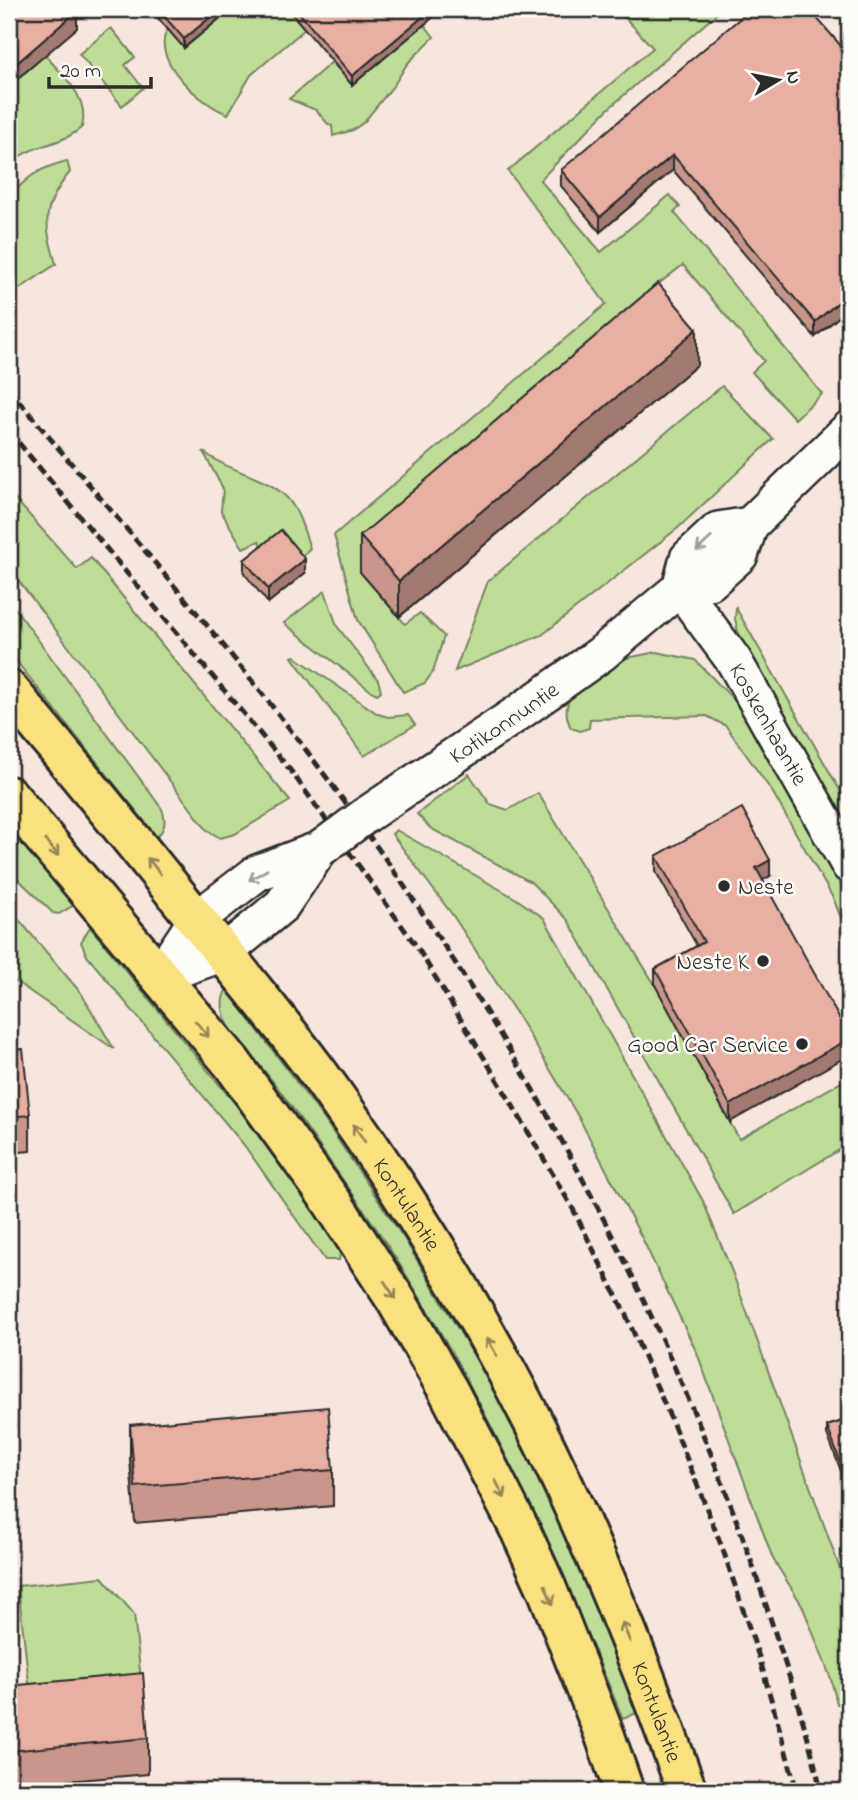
<svg xmlns="http://www.w3.org/2000/svg" width="858" height="1800" viewBox="0 0 858 1800" font-family="'Indie Flower',sans-serif">
<rect width="100%" height="100%" fill="#f7e5de"/>
<filter id="ink" filterUnits="userSpaceOnUse"><feTurbulence type="fractalNoise" baseFrequency=".0143" numOctaves="2"/><feDisplacementMap in="SourceGraphic" scale="14" xChannelSelector="R" yChannelSelector="G"/><feConvolveMatrix kernelMatrix="1 2 1 2 8 2 1 2 1" color-interpolation-filters="sRGB"/></filter>
<g filter="url(#ink)">
<!-- green -->
<g fill="#bede97" stroke="#748461" stroke-width="2">
<path d="M 231,9 L 288,9 L 305,29 L 251,75 L 228,114 C 203,106 148,59 168,29 L 184,48 Z"/>
<path d="M 617,9 L 722,9 L 607,110 L 540,180 L 601,252 L 670,195 L 680,207 L 674,212 L 822,394 L 795,419 L 752,372 L 764,361 L 683,265 L 643,296 L 360,572 L 405,624 L 420,613 L 444,636 L 433,672 L 425,683 L 403,692 L 358,620 L 334,535 L 606,304 L 508,171 L 653,48 Z"/>
<path d="M 424,24 L 434,37 L 407,64 L 394,85 L 364,122 L 353,130 L 333,136 L 332,126 L 328,124 L 316,110 L 289,99 L 332,62 L 352,85 Z"/>
<path d="M 111,28 L 135,57 L 125,65 L 143,88 L 122,106 L 79,54 Z"/>
<path d="M 45,55 C 63,76 90,97 82,127 C 59,148 28,143 9,166 L 9,86 Z"/>
<path d="M 67,161 L 70,172 C 41,208 44,222 56,264 L 12,294 L 9,288 L 9,198 C 27,176 40,168 67,161 Z"/>
<path d="M 722,386 L 773,439 L 678,528 L 542,635 L 455,671 L 488,581 Z"/>
<path d="M 203,451 C 227,472 268,476 288,499 C 300,513 304,532 310,548 L 297,562 L 267,555 L 259,541 L 243,548 L 221,511 L 223,489 Z"/>
<path d="M 9,492 L 77,569 L 91,558 L 290,801 L 235,834 L 220,838 L 207,830 L 9,568 Z"/>
<path d="M 325,591 L 337,626 L 378,680 L 381,691 L 377,694 L 371,691 L 284,623 Z"/>
<path d="M 9,600 L 162,809 C 166,821 166,827 157,837 L 9,652 Z"/>
<path d="M 736,608 L 849,806 L 849,828 L 739,636 L 735,619 Z"/>
<path d="M 657,652 L 695,660 L 740,706 L 849,899 L 849,928 L 844,925 L 833,898 L 773,793 L 726,726 L 707,716 L 590,719 L 589,728 L 580,731 L 571,728 C 565,716 564,705 573,694 L 627,658 Z"/>
<path d="M 294,656 L 378,714 L 388,717 L 408,715 L 415,725 L 364,756 L 292,657 Z"/>
<path d="M 469,774 L 490,804 L 508,810 L 538,793 L 655,985 L 739,1139 L 849,1078 L 849,1144 L 734,1214 L 568,920 L 531,882 L 430,828 L 417,814 Z"/>
<path d="M 9,826 L 74,905 L 59,914 L 53,913 L 9,870 Z"/>
<path d="M 396,830 L 515,898 L 544,918 L 703,1201 L 733,1274 L 849,1594 L 849,1701 L 837,1704 L 831,1679 L 802,1605 L 773,1559 L 697,1353 L 642,1238 L 578,1116 L 516,1013 L 454,917 L 392,834 Z"/>
<path d="M 9,908 L 81,993 L 114,1049 L 9,977 Z"/>
<path d="M 90,927 L 237,1106 L 332,1237 L 340,1254 L 339,1260 L 325,1260 L 244,1145 L 87,956 L 81,942 Z"/>
<path d="M 227,989 L 324,1119 L 405,1240 L 511,1418 L 558,1512 L 641,1711 L 623,1719 C 548,1538 470,1362 357,1200 C 329,1161 303,1121 274,1083 C 259,1063 236,1043 226,1020 C 222,1010 221,998 227,989 Z"/>
<path d="M 102,1577 L 134,1614 L 141,1680 L 30,1692 L 18,1586 Z"/>
</g>
<g fill="none" stroke-linecap="round" stroke-linejoin="round">
<defs>
<g id="minor">
<path id="s1" d="M 680,588 L 734,661 L 849,865"/>
<path d="M 680,588 L 688,558 L 718,530 L 750,525"/>
<path id="s2" d="M 366,815 L 518,713 L 601,654 L 680,588 L 710,582 L 740,555 L 750,525 L 849,429"/>
<path d="M 159,976 L 224,953 L 282,905 L 320,849"/>
<path d="M 159,976 L 197,919 L 257,873 L 320,849"/>
</g>
<g id="major">
<path id="s3" d="M 9,690 C 71,765 134,841 195,918 C 240,974 287,1029 329,1088 C 411,1202 486,1325 548,1452 C 601,1562 646,1676 687,1791"/>
<path d="M 9,796 L 232,1063 L 332,1202 L 396,1300 L 449,1392 L 521,1532 L 547,1589 L 605,1736 L 624,1791"/>
</g>
</defs>
<!-- minor casing -->
<use href="#minor" stroke="#2b2b2b" stroke-width="40"/>
<!-- major casing -->
<use href="#major" stroke="#2b2b2b" stroke-width="44"/>
<!-- minor -->
<use href="#minor" stroke="#fdfcf7" stroke-width="35"/>
<!-- major -->
<use href="#major" stroke="#fbe080" stroke-width="38"/>
<!-- rail -->
<g stroke="#2b2b2b" stroke-width="5" stroke-dasharray="10 5" stroke-linecap="butt">
<path d="M 9,389 C 110,511 216,631 312,758 C 505,1014 664,1296 765,1602 C 785,1664 807,1727 821,1791"/>
<path d="M 9,431 L 291,771 L 417,947 L 506,1094 L 573,1209 L 626,1315 L 673,1424 L 722,1547 L 760,1660 L 797,1791"/>
</g>
<defs>
<path id="minor-bridge" d="M 320,849 L 366,815"/>
</defs>
<!-- minor-bridge casing -->
<use href="#minor-bridge" stroke="#2b2b2b" stroke-width="40" stroke-linecap="butt"/>
<!-- minor-bridge -->
<use href="#minor-bridge" stroke="#fdfcf7" stroke-width="35"/>
</g>
<!-- wall -->
<g fill="#c8968b" stroke="#2b2b2b" stroke-width="2">
<path d="M 150,9 L 231,9 L 184,48 Z"/>
<path d="M 288,9 L 443,9 L 352,85 Z"/>
<path d="M 849,53 L 849,308 L 815,337 L 673,170 L 600,232 L 561,186 L 561,170 Z"/>
<path d="M 697,365 L 399,617 L 360,572 L 360,536 Z"/>
<path d="M 244,560 L 305,573 L 268,603 L 244,573 Z"/>
<path d="M 656,856 L 770,876 L 763,880 L 730,1122 L 655,985 L 655,969 L 697,946 L 656,872 Z"/>
<path d="M 9,1050 L 30,1115 L 30,1151 L 9,1153 Z"/>
<path d="M 849,1419 L 844,1479 L 827,1434 L 827,1426 Z"/>
<path d="M 130,1425 L 333,1470 L 333,1506 L 135,1523 L 130,1460 Z"/>
<path d="M 9,1686 L 148,1738 L 148,1774 L 9,1786 Z"/>
</g>
<!-- shaded-wall -->
<g fill="#a27a71" stroke="#2b2b2b" stroke-width="2">
<path d="M 220,9 L 231,9 L 184,48 L 184,39 Z"/>
<path d="M 432,9 L 443,9 L 352,85 L 352,76 Z"/>
<path d="M 77,11 L 77,28 L 9,86 L 9,70 Z"/>
<path d="M 673,155 L 673,170 L 600,232 L 600,217 Z"/>
<path d="M 849,293 L 849,308 L 815,337 L 815,322 Z"/>
<path d="M 697,329 L 697,365 L 399,617 L 399,581 Z"/>
<path d="M 305,559 L 305,573 L 268,603 L 268,589 Z"/>
<path d="M 770,860 L 770,876 L 756,884 L 756,868 Z"/>
<path d="M 849,1039 L 849,1055 L 730,1122 L 730,1105 Z"/>
<path d="M 849,1470 L 849,1477 L 844,1479 L 844,1472 Z"/>
</g>
<!-- building -->
<g fill="#e8afa2" stroke="#2b2b2b" stroke-width="2">
<path d="M 9,9 L 75,9 L 77,11 L 9,70 Z"/>
<path d="M 158,9 L 220,9 L 184,39 Z"/>
<path d="M 296,9 L 432,9 L 352,76 Z"/>
<path d="M 751,9 L 809,9 L 848,54 L 849,53 L 849,293 L 815,322 L 673,155 L 600,217 L 561,170 Z"/>
<path d="M 658,283 L 697,329 L 399,581 L 360,536 Z"/>
<path d="M 281,530 L 305,559 L 268,589 L 244,560 Z"/>
<path d="M 742,808 L 770,860 L 756,868 L 849,1036 L 849,1039 L 730,1105 L 655,969 L 704,942 L 656,856 Z"/>
<path d="M 23,1049 L 30,1115 L 9,1117 L 9,1050 Z"/>
<path d="M 328,1407 L 333,1470 L 135,1487 L 130,1425 Z"/>
<path d="M 849,1419 L 849,1470 L 844,1472 L 827,1426 Z"/>
<path d="M 143,1673 L 148,1738 L 9,1751 L 9,1686 Z"/>
</g>
<!-- one-way arrows -->
<defs><path id="oneway-shaft" d="M-6 0H5M1.5-3L5.5 0L1.5 3" fill="none" stroke-width="1.6" stroke-linecap="round" stroke-linejoin="round" transform="scale(1.75)"/></defs>
<g stroke="#9e9e9b">
<use href="#oneway-shaft" transform="translate(704 544) rotate(137)"/>
<use href="#oneway-shaft" transform="translate(258 875) rotate(150)"/>
</g>
<g stroke="#938656">
<use href="#oneway-shaft" transform="translate(52 848) rotate(50)"/>
<use href="#oneway-shaft" transform="translate(154 866) rotate(-129)"/>
<use href="#oneway-shaft" transform="translate(202 1029) rotate(50)"/>
<use href="#oneway-shaft" transform="translate(359 1133) rotate(-124)"/>
<use href="#oneway-shaft" transform="translate(390 1290) rotate(57)"/>
<use href="#oneway-shaft" transform="translate(492 1347) rotate(-119)"/>
<use href="#oneway-shaft" transform="translate(500 1489) rotate(63)"/>
<use href="#oneway-shaft" transform="translate(549 1595) rotate(68)"/>
<use href="#oneway-shaft" transform="translate(626 1632) rotate(-112)"/>
</g>
</g>
<!-- markers -->
<g fill="#2b2b2b" stroke="#fdfcf7" stroke-width="2.5">
<circle cx="724" cy="886" r="7"/>
<circle cx="763" cy="961" r="7"/>
<circle cx="802" cy="1044" r="7"/>
</g>
<g text-anchor="middle" stroke-width="5" stroke-linejoin="round" paint-order="stroke">
<!-- street labels -->
<g font-size="23" fill="#2b2b2b" stroke="#fdfcf7">
<text dy="8" stroke="none"><textPath href="#s2" startOffset="166">Kotikonnuntie</textPath></text>
<text dy="8" stroke="none"><textPath href="#s1" startOffset="163">Koskenhaantie</textPath></text>
<text dy="8" stroke="none"><textPath href="#s3" startOffset="651">Kontulantie</textPath></text>
<text dy="8" stroke="none"><textPath href="#s3" startOffset="1218">Kontulantie</textPath></text>
</g>
<!-- poi labels -->
<g font-size="23" fill="#2b2b2b" stroke="#fdfcf7" text-anchor="end">
<text x="738" y="894" text-anchor="start">Neste</text>
<text x="749" y="969">Neste K</text>
<text x="788" y="1052">Good Car Service</text>
</g>
</g>
<!-- margin -->
<rect width="858" height="1800" fill="none" stroke="#fdfcf7" stroke-width="35"/>
<rect x="18" y="18" width="823" height="1765" fill="none" stroke="#2b2b2b" stroke-width="2.5" filter="url(#ink)"/>
<!-- north arrow -->
<g transform="translate(778 80) rotate(80)" stroke="#fdfcf7" stroke-width="5" paint-order="stroke">
<path d="M0-5L12 26L0 18L-12 26Z" fill="#2b2b2b"/>
<text y="-10" font-size="19" font-weight="bold" text-anchor="middle" fill="#2b2b2b">N</text>
</g>
<!-- scale -->
<path d="M49 77v10h102v-10" fill="none" stroke="#2b2b2b" stroke-width="3.5"/>
<text x="60" y="77" font-size="21" fill="#2b2b2b" stroke="#fdfcf7" stroke-width="5" paint-order="stroke">20 m</text>
</svg>
